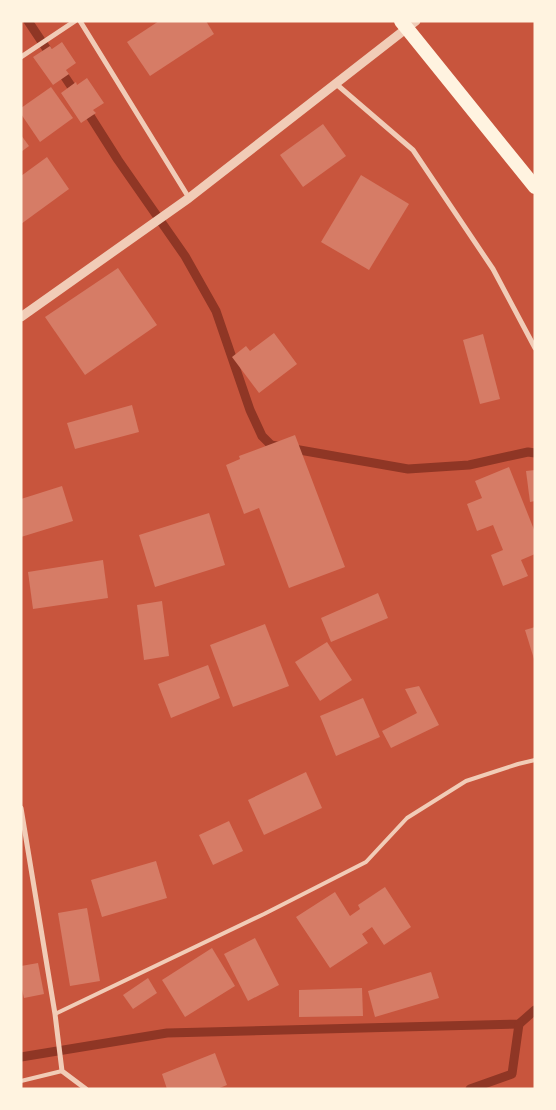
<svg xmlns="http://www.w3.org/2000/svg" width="556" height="1110" viewBox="0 0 556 1110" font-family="Poppins,sans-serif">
<rect width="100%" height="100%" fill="#c8553d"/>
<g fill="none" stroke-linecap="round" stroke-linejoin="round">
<!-- stream -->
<g stroke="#8f3625" stroke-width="9">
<path d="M 28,21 L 52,57"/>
<path d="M 59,68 L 77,95"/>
<path d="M 85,108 L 118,160 L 185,256 L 216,311 L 250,410 L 262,436 L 271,445 L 408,469 L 469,465 L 528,452 L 535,453"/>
<path d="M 21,1057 L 167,1033 L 519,1024 L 535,1010"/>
<path d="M 470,1089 L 512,1074 L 519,1024"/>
</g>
</g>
<!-- building -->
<g fill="#d67c66">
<path d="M 159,21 L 206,21 L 214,34 L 150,76 L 127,42 Z"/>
<path d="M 62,42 L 76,63 L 66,70 L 69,74 L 53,85 L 33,57 L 50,46 L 52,49 Z"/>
<path d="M 87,78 L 104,103 L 93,110 L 96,113 L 81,123 L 61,93 L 76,82 L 77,85 Z"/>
<path d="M 51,87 L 73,118 L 40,142 L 21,114 L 21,108 Z"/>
<path d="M 323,124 L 346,156 L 303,187 L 280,155 Z"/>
<path d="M 21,135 L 29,146 L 21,152 Z"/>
<path d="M 47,157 L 69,189 L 21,224 L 21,176 Z"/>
<path d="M 361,175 L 409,204 L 369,270 L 321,242 Z"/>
<path d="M 118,268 L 157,325 L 85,375 L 45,317 Z"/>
<path d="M 274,333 L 297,364 L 259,393 L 232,357 L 246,346 L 250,351 Z"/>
<path d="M 483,334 L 500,399 L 480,404 L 463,340 Z"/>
<path d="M 132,405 L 139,432 L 75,449 L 67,423 Z"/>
<path d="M 295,435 L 345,567 L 289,588 L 259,508 L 244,514 L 226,465 L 240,459 L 239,456 Z"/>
<path d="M 509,467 L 535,532 L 535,554 L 521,560 L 528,576 L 503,586 L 491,555 L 503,550 L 493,525 L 477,531 L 467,504 L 482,498 L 475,481 Z"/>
<path d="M 535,470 L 535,501 L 530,502 L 526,471 Z"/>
<path d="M 62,486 L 73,521 L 21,537 L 21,499 Z"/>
<path d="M 209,513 L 225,565 L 155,587 L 139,535 Z"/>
<path d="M 103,560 L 108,598 L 33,609 L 28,572 Z"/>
<path d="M 378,593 L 388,618 L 331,642 L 321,618 Z"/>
<path d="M 162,601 L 169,656 L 144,660 L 137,605 Z"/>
<path d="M 265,624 L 289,686 L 233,707 L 210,645 Z"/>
<path d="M 535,627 L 535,659 L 534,659 L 525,630 Z"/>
<path d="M 327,642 L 352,680 L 320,701 L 295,662 Z"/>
<path d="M 208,665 L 220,698 L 171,718 L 158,684 Z"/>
<path d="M 419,686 L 439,725 L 391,748 L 382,731 L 417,713 L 405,689 Z"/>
<path d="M 363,698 L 380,737 L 336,756 L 320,716 Z"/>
<path d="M 306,772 L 322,808 L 264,835 L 248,800 Z"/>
<path d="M 229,821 L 243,851 L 213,865 L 199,835 Z"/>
<path d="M 156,861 L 167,898 L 102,917 L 91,880 Z"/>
<path d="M 385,887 L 411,927 L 384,945 L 372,927 L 362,934 L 368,943 L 330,968 L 296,917 L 335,892 L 350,916 L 360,909 L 358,905 Z"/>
<path d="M 87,908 L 100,981 L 70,986 L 58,913 Z"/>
<path d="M 255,938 L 279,985 L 248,1001 L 224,954 Z"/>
<path d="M 212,948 L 235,986 L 185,1017 L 162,980 Z"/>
<path d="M 38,963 L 44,994 L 24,998 L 21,985 L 21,966 Z"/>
<path d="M 431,972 L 439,998 L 375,1017 L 368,991 Z"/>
<path d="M 148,978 L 157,993 L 133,1009 L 123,995 Z"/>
<path d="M 362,988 L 363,1016 L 299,1017 L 299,990 Z"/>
<path d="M 215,1053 L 227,1085 L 217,1089 L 167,1089 L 162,1074 Z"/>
</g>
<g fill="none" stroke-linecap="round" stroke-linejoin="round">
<!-- service -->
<g stroke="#f1ccb7" stroke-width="4">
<path d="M 55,1014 L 264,914 L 366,862 L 407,818 L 466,781 L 518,764 L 535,760"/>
<path d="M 21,1081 L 62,1071"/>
</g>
<!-- minor -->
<g stroke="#f1ccb7" stroke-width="5">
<path d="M 80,21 L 189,198"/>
<path d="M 21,57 L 75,21"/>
<path d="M 335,83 L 413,150 L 493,269 L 535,348"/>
<path d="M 21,808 L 55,1014 L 62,1071 L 86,1089"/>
</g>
<!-- tertiary -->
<path stroke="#f1ccb7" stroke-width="9" d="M 21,317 L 189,198 L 416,21"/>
<!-- trunk -->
<path stroke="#fff3e0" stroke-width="14" d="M 401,21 L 535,187"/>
</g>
<!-- border -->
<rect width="556" height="1110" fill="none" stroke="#fff3e0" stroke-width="45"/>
</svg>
